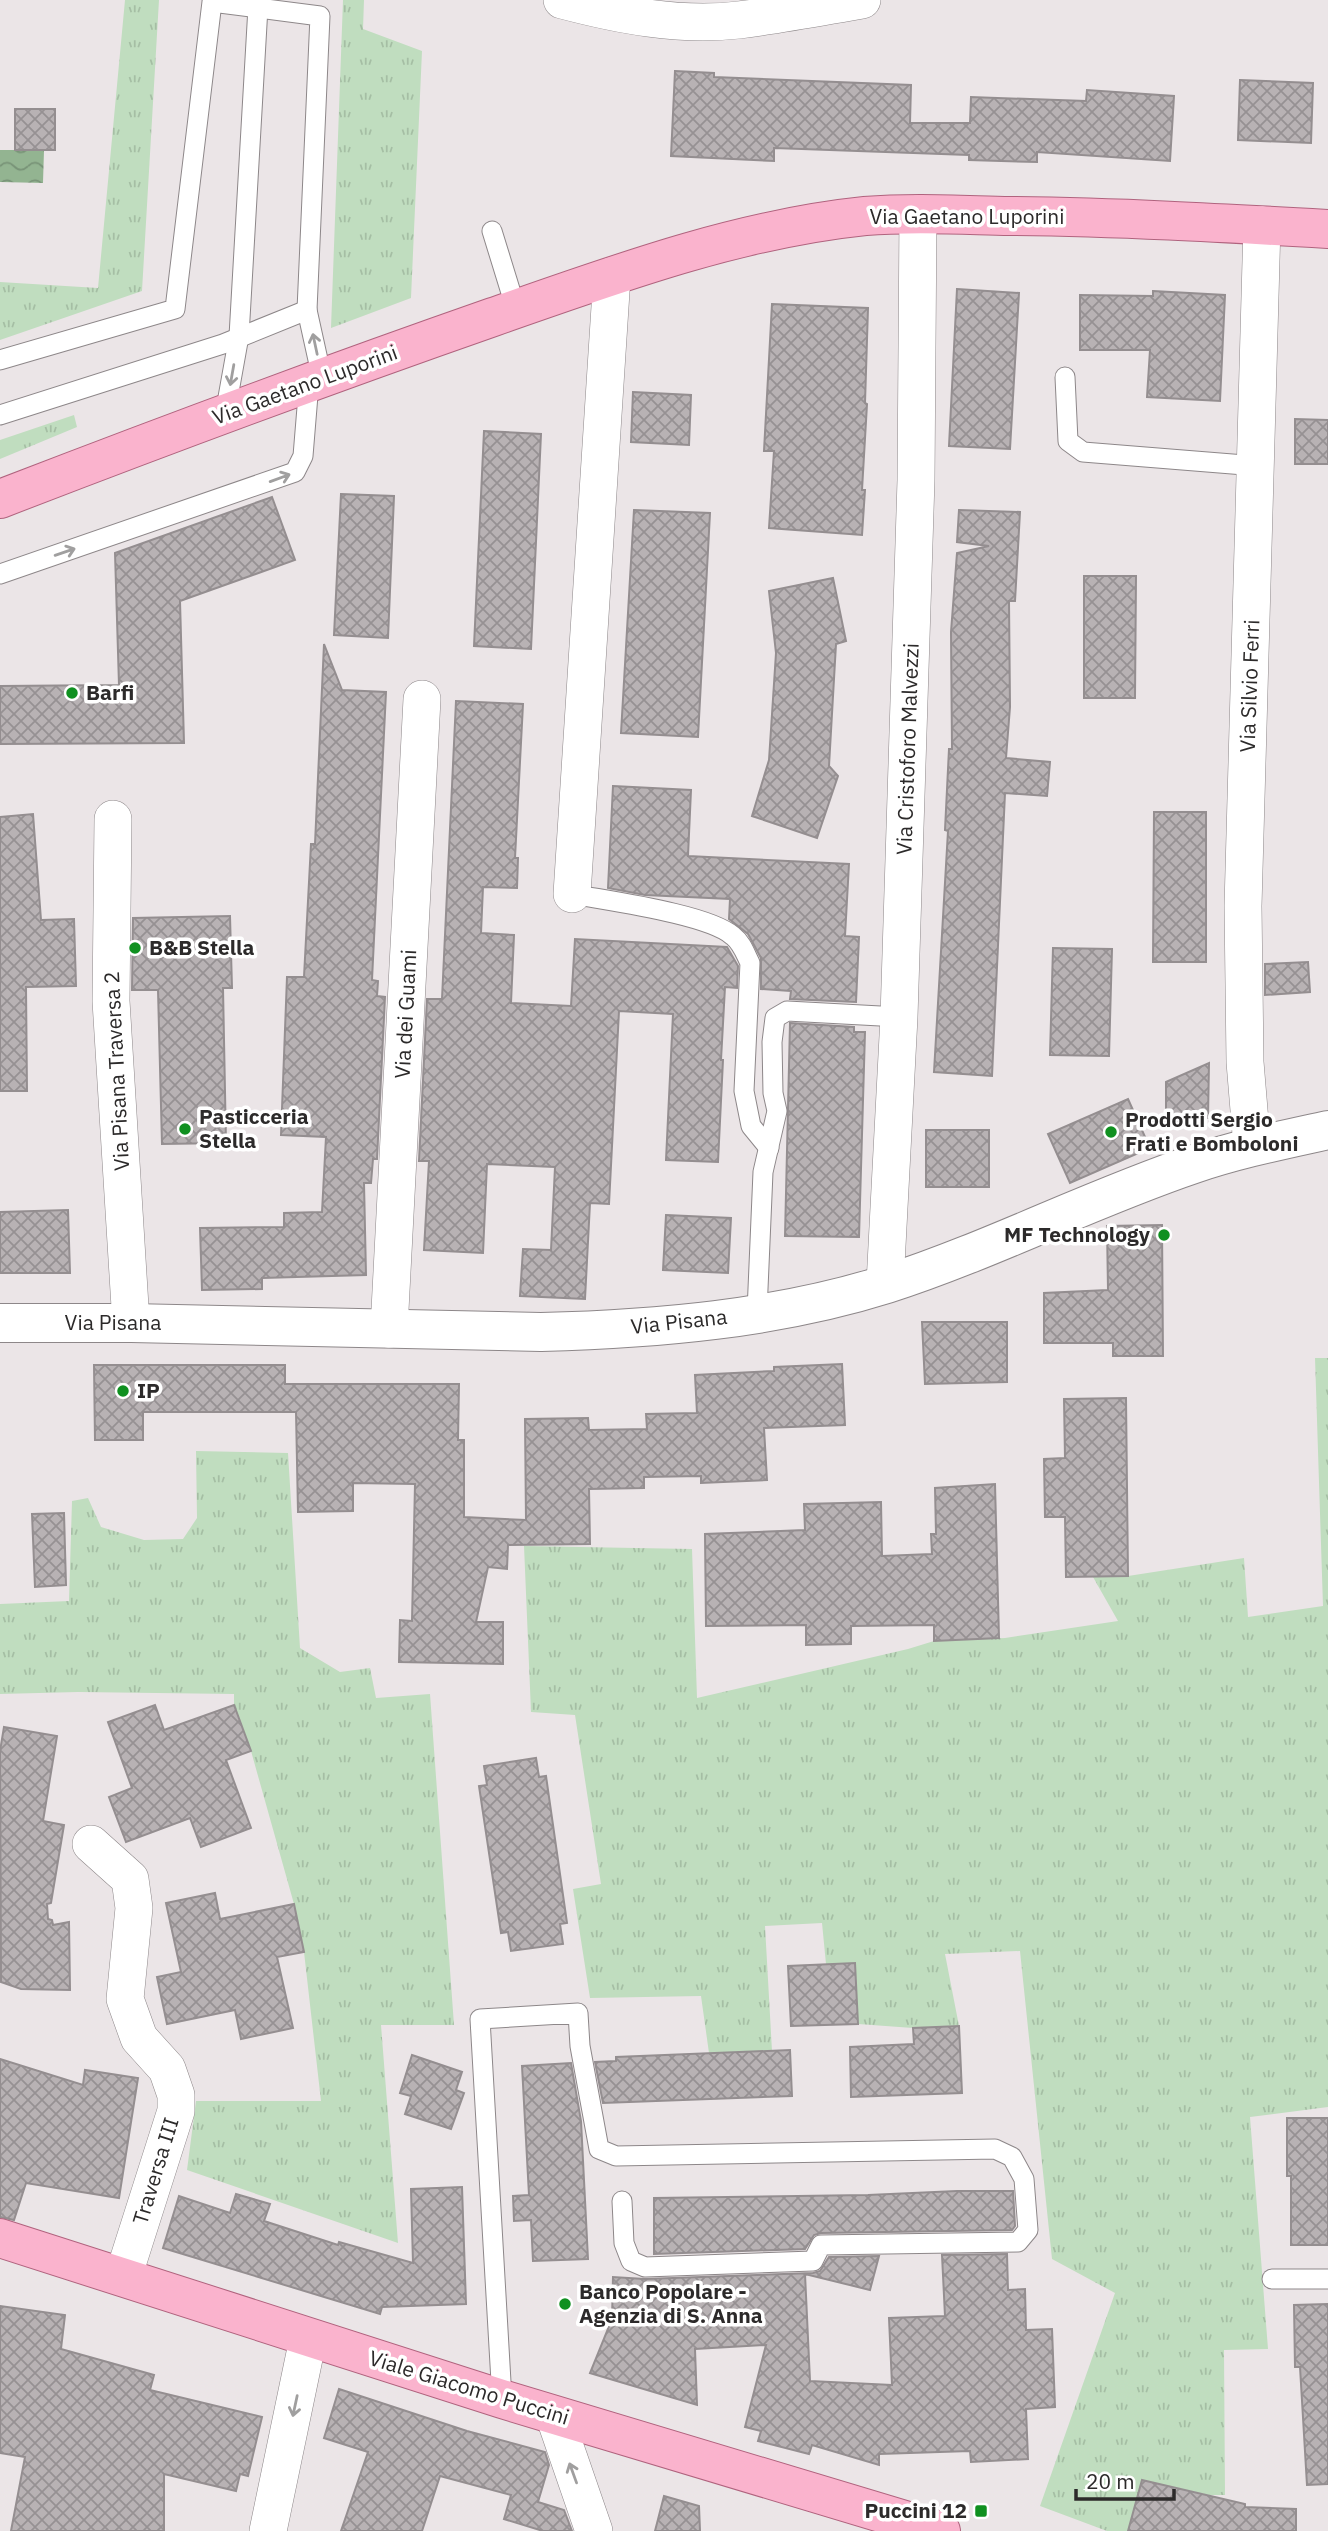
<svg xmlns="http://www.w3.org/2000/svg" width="1328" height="2531" viewBox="0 0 1328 2531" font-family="'IBM Plex Sans',sans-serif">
<defs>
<pattern id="grass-tufts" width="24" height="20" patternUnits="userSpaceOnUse" patternTransform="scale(1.75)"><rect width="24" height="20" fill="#c0ddbf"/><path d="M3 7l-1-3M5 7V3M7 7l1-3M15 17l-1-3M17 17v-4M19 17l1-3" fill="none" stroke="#a5bea4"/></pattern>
<pattern id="water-waves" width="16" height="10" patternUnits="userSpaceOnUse" patternTransform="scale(1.75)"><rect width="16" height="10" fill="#93b491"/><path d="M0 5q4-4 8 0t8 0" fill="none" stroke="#789377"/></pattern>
<pattern id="building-cross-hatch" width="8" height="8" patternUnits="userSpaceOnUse" patternTransform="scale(1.75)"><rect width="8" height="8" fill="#b8b2b4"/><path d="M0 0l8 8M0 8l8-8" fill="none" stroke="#969193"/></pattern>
</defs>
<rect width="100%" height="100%" fill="#ebe5e7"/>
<!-- grass -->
<g fill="url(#grass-tufts)">
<path d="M 125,0 L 159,0 L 142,291 L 0,340 L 0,282 L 98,288 Z"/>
<path d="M 343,0 L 364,0 L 363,29 L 422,51 L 411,298 L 331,328 Z"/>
<path d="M 74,415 L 77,427 L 0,459 L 0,440 Z"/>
<path d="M 1315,1358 L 1328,1358 L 1328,2107 L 1250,2117 L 1268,2349 L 1224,2350 L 1225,2495 L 1209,2495 L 1142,2480 L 1128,2531 L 1107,2531 L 1040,2506 L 1115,2293 L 1052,2259 L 1020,1951 L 945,1954 L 959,2026 L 913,2028 L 858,2024 L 855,1964 L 826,1964 L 822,1923 L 765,1926 L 772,2051 L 709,2053 L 701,1996 L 590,1998 L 573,1889 L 601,1884 L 575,1715 L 531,1712 L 524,1546 L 692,1549 L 697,1698 L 908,1649 L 934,1641 L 1005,1638 L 1118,1621 L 1093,1577 L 1128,1576 L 1244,1558 L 1248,1617 L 1323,1606 Z"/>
<path d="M 196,1451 L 288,1453 L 300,1648 L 340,1672 L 370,1668 L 376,1698 L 430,1694 L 454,2025 L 381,2025 L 398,2243 L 187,2170 L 196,2101 L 321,2101 L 304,1952 L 294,1904 L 251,1751 L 234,1705 L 234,1694 L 78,1692 L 0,1694 L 0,1604 L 69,1601 L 72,1501 L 88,1498 L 101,1527 L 144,1540 L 183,1539 L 197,1518 Z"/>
</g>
<!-- water -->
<path fill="url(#water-waves)" d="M 0,150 L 44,150 L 43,183 L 0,182 Z"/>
<!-- building -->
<g fill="url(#building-cross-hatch)" stroke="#948e90" stroke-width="2">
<path d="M 675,71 L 714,73 L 714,77 L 911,85 L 910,123 L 970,123 L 971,97 L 1086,101 L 1087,90 L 1174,96 L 1170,161 L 1037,152 L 1037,162 L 969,160 L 969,155 L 774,148 L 774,161 L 671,156 Z"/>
<path d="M 1240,80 L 1313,83 L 1311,143 L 1238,140 Z"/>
<rect x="15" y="109" width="40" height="41"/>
<path d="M 957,289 L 1019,293 L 1010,449 L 949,446 Z"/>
<path d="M 1153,291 L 1225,295 L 1220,401 L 1147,397 L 1150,350 L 1080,350 L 1080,295 L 1153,296 Z"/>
<path d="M 772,304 L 868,308 L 865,403 L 867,404 L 862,490 L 865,490 L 862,535 L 769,528 L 774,451 L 764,451 Z"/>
<path d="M 633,392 L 691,395 L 689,445 L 631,442 Z"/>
<path d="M 1295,419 L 1328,420 L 1328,464 L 1295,464 Z"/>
<path d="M 484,431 L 541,434 L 531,649 L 474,646 Z"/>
<path d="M 341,494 L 394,496 L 388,638 L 334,635 Z"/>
<path d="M 272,497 L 295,560 L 180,601 L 184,743 L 0,744 L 0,686 L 119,685 L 115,553 Z"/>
<path d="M 634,510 L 710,513 L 698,737 L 621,733 Z"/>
<path d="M 959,510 L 1020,512 L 1015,601 L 1009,601 L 1010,707 L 1006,758 L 1050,762 L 1047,796 L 1005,793 L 992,1076 L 934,1072 L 948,831 L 945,830 L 949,749 L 952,749 L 951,632 L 957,553 L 989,546 L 957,542 Z"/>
<path d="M 1084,576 L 1136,576 L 1135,698 L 1084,698 Z"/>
<path d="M 833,578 L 846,641 L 836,644 L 829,766 L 838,776 L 817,838 L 752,816 L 769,760 L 776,653 L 769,591 Z"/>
<path d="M 324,644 L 342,690 L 386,692 L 372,980 L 378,981 L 377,996 L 385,997 L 377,1159 L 373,1159 L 371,1183 L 364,1183 L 366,1275 L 262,1278 L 262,1289 L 202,1290 L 200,1228 L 284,1227 L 284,1213 L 322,1212 L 326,1137 L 281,1135 L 287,977 L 304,977 L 311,844 L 315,844 Z"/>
<path d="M 456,701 L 523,704 L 515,858 L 518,858 L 517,888 L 483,887 L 481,933 L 514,935 L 511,1003 L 571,1006 L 575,939 L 727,947 L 738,966 L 737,988 L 725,987 L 721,1060 L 723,1060 L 718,1162 L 666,1160 L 673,1014 L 619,1011 L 609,1204 L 590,1203 L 585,1299 L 520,1296 L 523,1249 L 551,1250 L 555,1167 L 487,1164 L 483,1253 L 424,1250 L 429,1161 L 419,1161 L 427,999 L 442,999 Z"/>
<path d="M 613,786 L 691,790 L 688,856 L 849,864 L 845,936 L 859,937 L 856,1002 L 790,999 L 791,991 L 761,989 L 761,958 L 748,934 L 729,919 L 730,899 L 645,895 L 608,888 Z"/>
<path d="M 1154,812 L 1206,812 L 1206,962 L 1153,962 Z"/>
<path d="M 33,814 L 41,920 L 74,919 L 76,986 L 26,987 L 27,1091 L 0,1091 L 0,817 Z"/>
<path d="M 230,916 L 232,988 L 223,988 L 226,1143 L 162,1144 L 158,990 L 132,990 L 133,918 Z"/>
<path d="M 1053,948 L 1112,949 L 1109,1056 L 1050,1055 Z"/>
<path d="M 1308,962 L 1310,992 L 1265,995 L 1265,964 Z"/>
<path d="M 790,1023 L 854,1027 L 854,1032 L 865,1032 L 859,1237 L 785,1236 Z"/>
<path d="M 1209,1063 L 1208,1118 L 1166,1117 L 1166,1082 Z"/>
<path d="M 1128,1099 L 1150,1148 L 1070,1183 L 1048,1134 Z"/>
<rect x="926" y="1130" width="63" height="57"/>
<path d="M 68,1210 L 70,1273 L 0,1273 L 0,1212 Z"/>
<path d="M 666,1215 L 731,1218 L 728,1273 L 663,1270 Z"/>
<path d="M 1162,1225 L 1163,1356 L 1113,1356 L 1113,1343 L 1044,1343 L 1044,1293 L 1108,1290 L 1107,1226 Z"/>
<path d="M 922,1322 L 1007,1322 L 1007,1382 L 925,1384 Z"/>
<path d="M 842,1364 L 845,1425 L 764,1428 L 767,1480 L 701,1483 L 701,1476 L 644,1477 L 644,1488 L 589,1489 L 590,1544 L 508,1545 L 507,1569 L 488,1567 L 476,1622 L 503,1622 L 503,1664 L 399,1662 L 400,1620 L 412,1621 L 415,1484 L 353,1483 L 353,1511 L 298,1512 L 296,1412 L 143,1412 L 143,1440 L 95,1440 L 94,1365 L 285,1365 L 285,1384 L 459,1384 L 458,1440 L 464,1440 L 464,1517 L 526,1520 L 525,1419 L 588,1418 L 589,1430 L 647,1429 L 646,1414 L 697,1413 L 695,1375 L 774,1371 L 774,1367 Z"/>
<path d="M 1126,1398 L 1128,1576 L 1066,1577 L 1065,1517 L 1045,1517 L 1044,1459 L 1065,1458 L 1064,1399 Z"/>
<path d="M 995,1484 L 999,1638 L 934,1641 L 934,1625 L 851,1626 L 851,1644 L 806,1645 L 806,1625 L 706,1626 L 705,1534 L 805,1530 L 804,1504 L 881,1502 L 882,1556 L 932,1554 L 931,1534 L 936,1534 L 935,1488 Z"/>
<path d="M 64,1513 L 66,1585 L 35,1587 L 32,1514 Z"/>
<path d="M 155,1705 L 164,1730 L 234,1705 L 251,1751 L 226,1760 L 251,1828 L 201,1847 L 190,1818 L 126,1842 L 109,1797 L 132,1788 L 108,1722 Z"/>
<path d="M 4,1727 L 57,1736 L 43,1821 L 64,1825 L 51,1903 L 47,1904 L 48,1919 L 52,1920 L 53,1925 L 69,1922 L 70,1990 L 21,1989 L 1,1982 L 0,1751 Z"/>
<path d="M 536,1758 L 539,1777 L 546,1776 L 567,1923 L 560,1924 L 563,1944 L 511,1951 L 508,1932 L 501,1933 L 479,1786 L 487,1785 L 484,1766 Z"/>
<path d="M 215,1893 L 220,1919 L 294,1904 L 304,1952 L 277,1957 L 293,2028 L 241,2039 L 235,2010 L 167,2024 L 157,1977 L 181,1972 L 166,1903 Z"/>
<path d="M 855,1963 L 858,2024 L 791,2026 L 788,1966 Z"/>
<path d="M 959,2026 L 962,2093 L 851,2097 L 850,2047 L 914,2044 L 913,2028 Z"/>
<path d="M 790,2050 L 792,2096 L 603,2103 L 595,2062 L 616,2061 L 616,2057 Z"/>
<path d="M 412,2055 L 462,2072 L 456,2090 L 464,2093 L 451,2129 L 405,2114 L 411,2096 L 400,2093 Z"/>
<path d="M 0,2059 L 83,2085 L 85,2070 L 138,2078 L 119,2198 L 26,2183 L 14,2220 L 0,2217 Z"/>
<path d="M 571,2063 L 581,2121 L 588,2259 L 533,2261 L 531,2220 L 514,2221 L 513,2196 L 529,2195 L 522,2066 Z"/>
<path d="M 1287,2118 L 1328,2118 L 1328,2245 L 1291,2245 L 1291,2176 L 1287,2176 Z"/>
<path d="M 462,2187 L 466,2304 L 382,2307 L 380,2314 L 163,2248 L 179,2196 L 230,2213 L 236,2194 L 270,2204 L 264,2221 L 338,2245 L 339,2242 L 413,2263 L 411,2189 Z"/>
<path d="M 957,2191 L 1013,2191 L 1015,2226 L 1012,2230 L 821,2233 L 814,2235 L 805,2249 L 654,2254 L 654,2198 L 868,2195 Z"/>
<path d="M 1007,2254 L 1008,2290 L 1025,2289 L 1026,2330 L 1052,2329 L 1055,2407 L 1026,2409 L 1028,2459 L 971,2462 L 970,2451 L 879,2454 L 879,2465 L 812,2445 L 809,2454 L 758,2441 L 761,2431 L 745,2427 L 766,2345 L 695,2349 L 697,2405 L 590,2373 L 612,2319 L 613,2277 L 645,2279 L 813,2273 L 820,2271 L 829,2257 L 879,2256 L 870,2290 L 805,2274 L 810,2381 L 892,2385 L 889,2318 L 945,2316 L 942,2255 Z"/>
<path d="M 1328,2304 L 1328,2484 L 1307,2485 L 1300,2367 L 1295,2367 L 1294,2305 Z"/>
<path d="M 0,2306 L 65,2315 L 61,2349 L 154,2375 L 150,2390 L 262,2417 L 248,2476 L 240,2474 L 236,2491 L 164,2474 L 164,2531 L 11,2531 L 25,2457 L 0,2453 Z"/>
<path d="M 339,2389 L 467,2431 L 545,2452 L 549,2465 L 538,2502 L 564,2510 L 572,2531 L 543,2531 L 504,2519 L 511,2495 L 440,2476 L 422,2531 L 341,2531 L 368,2452 L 324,2438 Z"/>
<path d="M 1142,2480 L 1245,2504 L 1245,2507 L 1296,2509 L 1296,2531 L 1128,2531 Z"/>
<path d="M 664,2496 L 699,2506 L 700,2531 L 655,2531 Z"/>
</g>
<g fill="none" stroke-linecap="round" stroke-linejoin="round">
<defs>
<g id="service">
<path d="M 492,231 L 516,309"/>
<path d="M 0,360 L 175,309 L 212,2 L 320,16 L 307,310 L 322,378"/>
<path d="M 1065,377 L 1068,441 L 1083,452 L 1257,466"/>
<path d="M 225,414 L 239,336 L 258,7"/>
<path d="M 0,415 L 223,344 L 307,310"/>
<path d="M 0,574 L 295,472 L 303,456 L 309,383"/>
<path d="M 572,894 C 608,901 708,914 733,936 C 742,943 745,953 750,963 L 744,1091 L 751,1126 L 769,1148"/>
<path d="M 757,1312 L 763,1172 L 777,1111 L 773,1093 L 772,1042 L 775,1018 L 787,1011 L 899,1017"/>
<path d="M 1272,2279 L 1328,2279"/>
<path d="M 502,2399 L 480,2019 L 578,2013 L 580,2046 L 599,2149 L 616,2156 L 995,2149 L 1012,2157 L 1024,2179 L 1028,2230 L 1018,2242 L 821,2245 L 813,2261 L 645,2267 L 631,2261 L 624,2243 L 622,2201"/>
</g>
<g id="minor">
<path d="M 562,0 C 619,15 679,27 739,20 C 780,15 821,7 862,0"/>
<path d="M 113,819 L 111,1001 L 131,1323"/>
<path d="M 572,894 L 612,276"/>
<path d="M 1252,1146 L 1245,1062 L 1243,906 L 1262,225"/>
<path d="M 885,1284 L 899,1017 L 916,480 L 918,214"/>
<path d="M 389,1329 L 422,699"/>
<path d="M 91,1844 L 130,1879 L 134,1908 L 125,1999 L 139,2038 L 167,2069 L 176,2095 L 176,2111 L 123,2277"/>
<path d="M 554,2415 L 594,2531"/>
<path d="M 268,2531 L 308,2339"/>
</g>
<path id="secondary" d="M 0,1323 L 131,1323 L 541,1332 C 656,1329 776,1319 887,1284 C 992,1250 1090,1199 1194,1164 C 1238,1149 1283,1140 1328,1130"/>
<g id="primary">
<path d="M 0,499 C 163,436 327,375 493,317 C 613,275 738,229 865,216 C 913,212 962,215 1010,216 C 1116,217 1222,223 1328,229"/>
<path d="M 0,2238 L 502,2399 L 941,2531"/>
</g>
</defs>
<!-- service casing -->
<use href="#service" stroke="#8d8789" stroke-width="21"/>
<!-- minor casing -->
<use href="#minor" stroke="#8d8789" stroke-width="38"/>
<!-- secondary casing -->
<use href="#secondary" stroke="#8d8789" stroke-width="40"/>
<!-- primary casing -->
<use href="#primary" stroke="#b0637e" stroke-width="40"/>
<!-- service -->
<use href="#service" stroke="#fff" stroke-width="19"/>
<!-- minor -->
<use href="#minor" stroke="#fff" stroke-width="37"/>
<!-- secondary -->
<use href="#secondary" stroke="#fff" stroke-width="38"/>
<!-- primary -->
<use href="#primary" stroke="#fab3cd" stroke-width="38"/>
</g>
<!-- one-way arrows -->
<defs><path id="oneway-shaft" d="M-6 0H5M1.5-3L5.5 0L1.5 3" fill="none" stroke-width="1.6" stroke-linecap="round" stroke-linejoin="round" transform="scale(1.75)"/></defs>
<g stroke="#a09f9f">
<use href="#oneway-shaft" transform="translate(315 344) rotate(-102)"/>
<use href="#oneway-shaft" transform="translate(232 375) rotate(100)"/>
<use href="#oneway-shaft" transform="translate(280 478) rotate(-20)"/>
<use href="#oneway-shaft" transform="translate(65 552) rotate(-19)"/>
<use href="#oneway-shaft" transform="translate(295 2406) rotate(102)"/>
<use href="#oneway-shaft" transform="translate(573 2473) rotate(-110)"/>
</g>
<!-- markers -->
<g fill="#109020" stroke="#fff" stroke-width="2.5">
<circle cx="72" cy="693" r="7"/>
<circle cx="135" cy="948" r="7"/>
<circle cx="185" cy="1129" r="7"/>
<circle cx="1111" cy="1132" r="7"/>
<circle cx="1164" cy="1235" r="7"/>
<circle cx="123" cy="1391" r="7"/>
<circle cx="565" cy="2304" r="7"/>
<rect x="974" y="2504" width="14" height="14" rx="3.5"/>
</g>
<g text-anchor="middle" stroke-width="7" stroke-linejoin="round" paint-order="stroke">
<!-- street labels -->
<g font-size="21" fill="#2c2a2a" stroke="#fff">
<text x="967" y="224">Via Gaetano Luporini</text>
<text transform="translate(305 385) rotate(-20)" y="7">Via Gaetano Luporini</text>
<text transform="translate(1250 686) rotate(-88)" y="7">Via Silvio Ferri</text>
<text transform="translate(908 749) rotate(-88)" y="7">Via Cristoforo Malvezzi</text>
<text transform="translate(406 1014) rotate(-87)" y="7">Via dei Guami</text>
<text transform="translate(117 1071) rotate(-93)" y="7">Via Pisana Traversa 2</text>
<text transform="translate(679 1322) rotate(-6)" y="7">Via Pisana</text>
<text x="113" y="1330">Via Pisana</text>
<text transform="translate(156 2171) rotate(-73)" y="7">Traversa III</text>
<text transform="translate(469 2388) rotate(17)" y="7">Viale Giacomo Puccini</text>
</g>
<!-- poi labels -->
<g font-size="21" font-weight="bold" fill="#2c2a2a" stroke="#fff" text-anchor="start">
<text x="86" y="700">Barfi</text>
<text x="149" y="955">B&amp;B Stella</text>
<text x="199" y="1124">Pasticceria<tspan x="199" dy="24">Stella</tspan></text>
<text x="1125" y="1127">Prodotti Sergio<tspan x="1125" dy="24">Frati e Bomboloni</tspan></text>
<text x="1150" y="1242" text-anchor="end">MF Technology</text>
<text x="137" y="1398">IP</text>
<text x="579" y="2299">Banco Popolare -<tspan x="579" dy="24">Agenzia di S. Anna</tspan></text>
<text x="967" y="2518" text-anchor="end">Puccini 12</text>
</g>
</g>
<!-- scale -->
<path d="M1076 2489v10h98v-10" fill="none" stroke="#2c2a2a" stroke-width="3.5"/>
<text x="1086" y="2489" font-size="21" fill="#2c2a2a" stroke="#ffffff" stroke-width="5" paint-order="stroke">20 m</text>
</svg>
